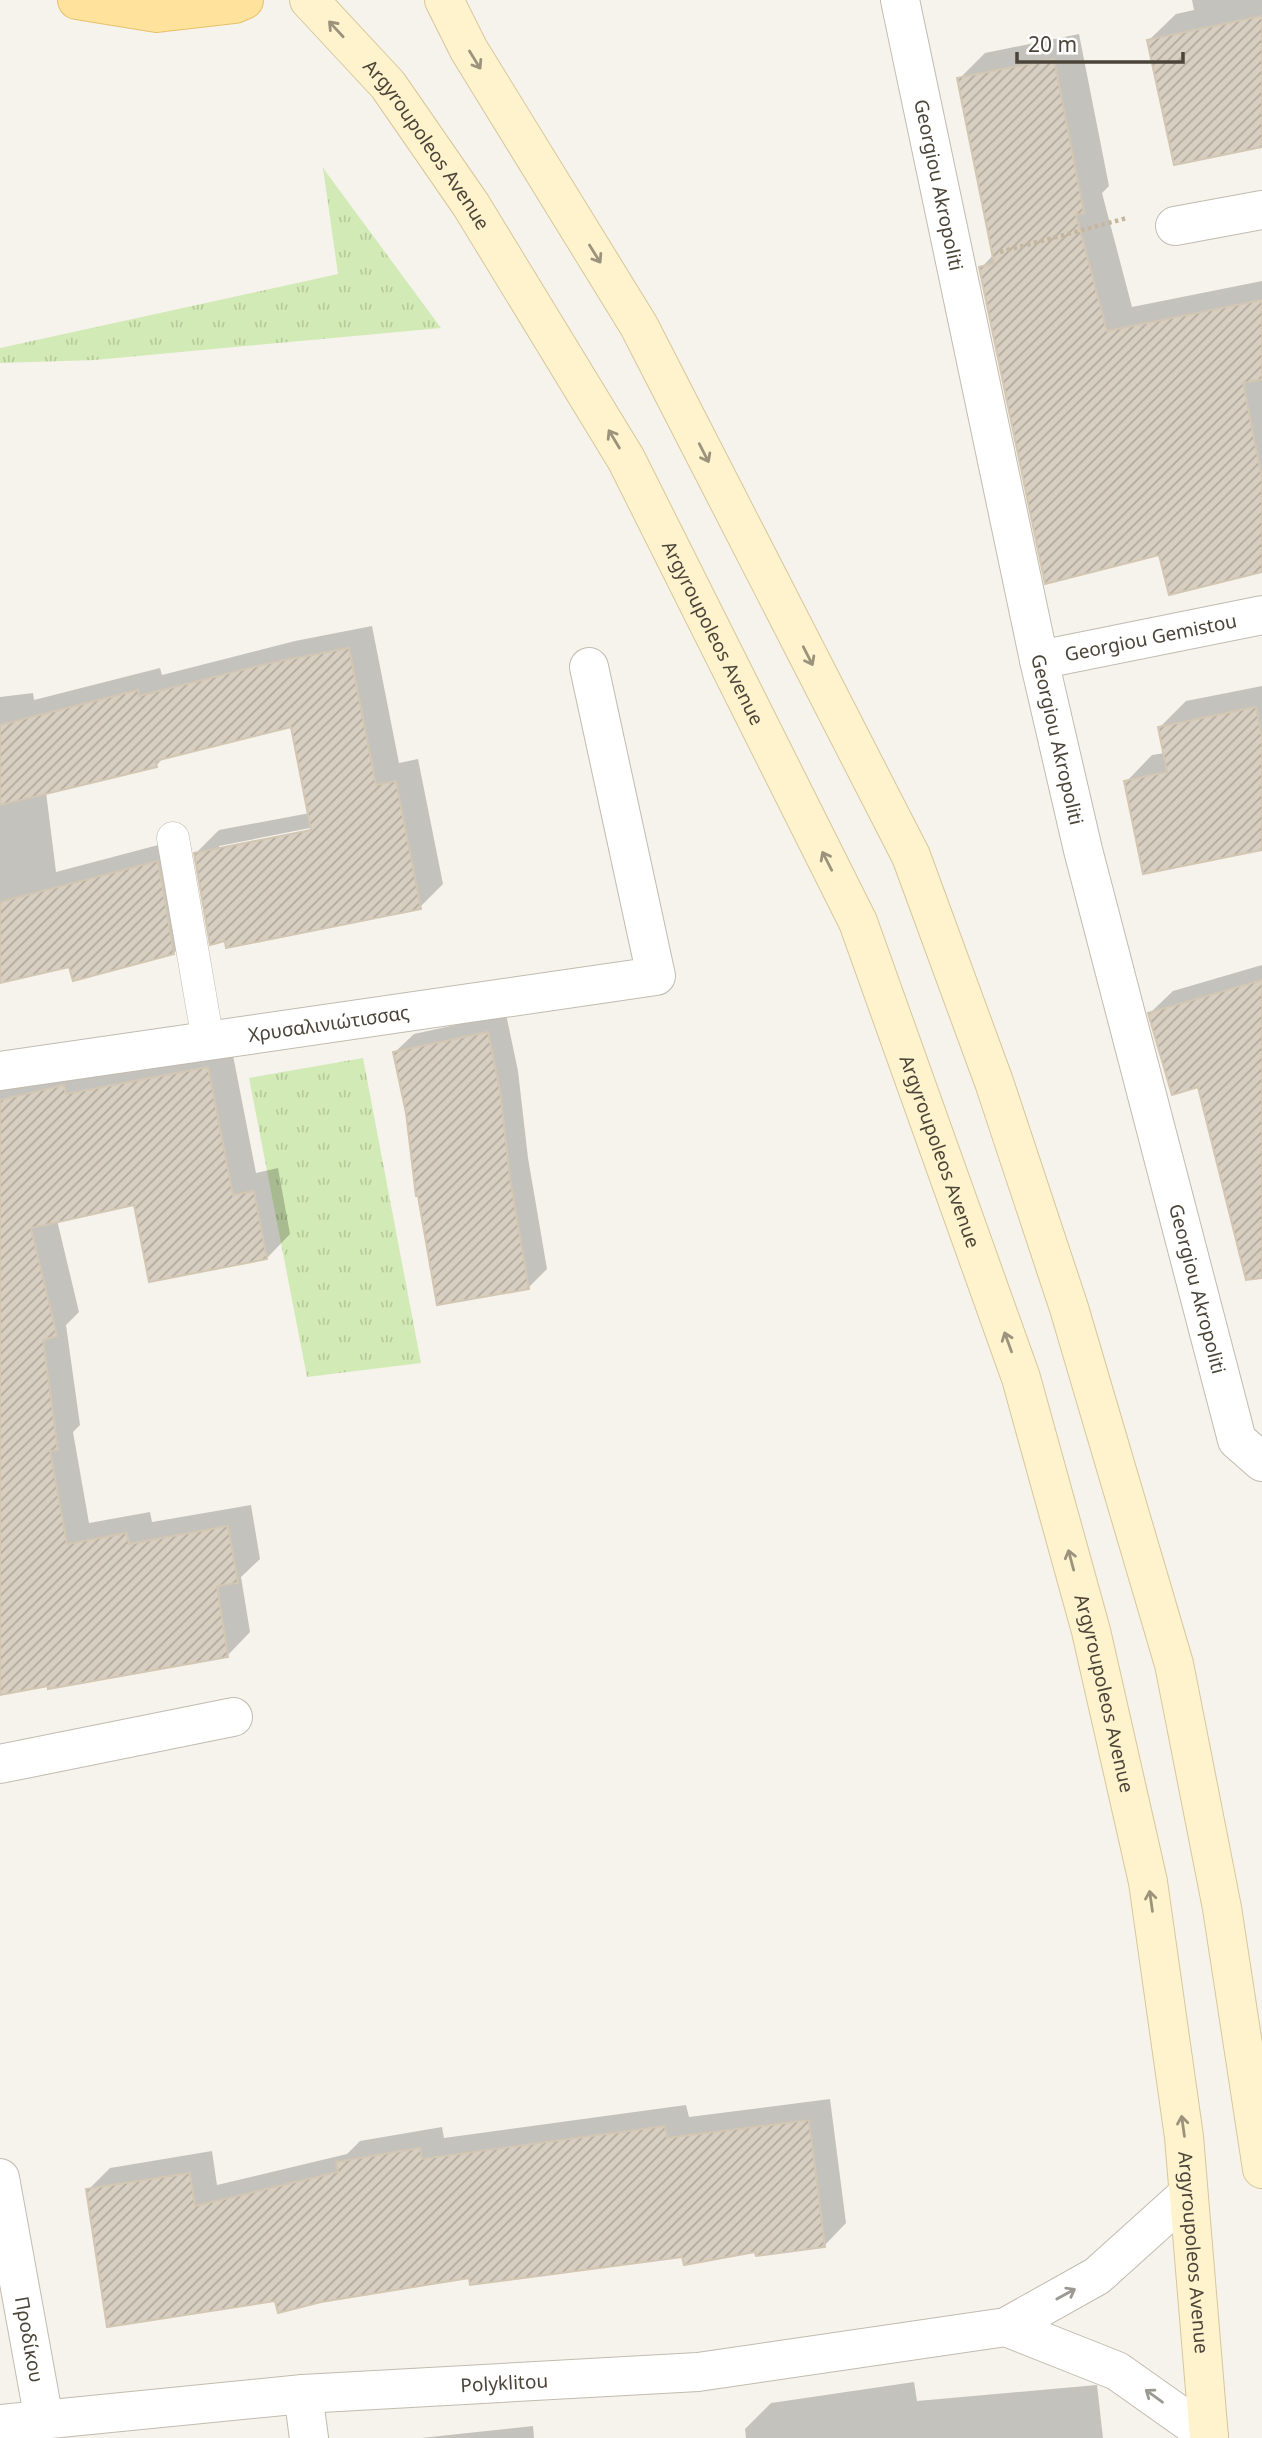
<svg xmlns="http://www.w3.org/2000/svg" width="1262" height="2438" viewBox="0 0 1262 2438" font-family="'Noto Sans',sans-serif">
<defs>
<pattern id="grass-tufts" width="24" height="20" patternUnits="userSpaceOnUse" patternTransform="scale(1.75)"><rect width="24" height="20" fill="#d2eab5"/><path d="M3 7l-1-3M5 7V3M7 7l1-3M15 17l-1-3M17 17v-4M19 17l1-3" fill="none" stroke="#b6ca9c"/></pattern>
<pattern id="building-hatch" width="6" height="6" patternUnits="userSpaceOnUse" patternTransform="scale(1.75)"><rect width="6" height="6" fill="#d8cfc1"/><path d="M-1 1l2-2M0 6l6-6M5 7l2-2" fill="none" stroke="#b1aa9e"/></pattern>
</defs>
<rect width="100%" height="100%" fill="#f6f3ec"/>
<!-- grass -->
<g fill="url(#grass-tufts)">
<path d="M 323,168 L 441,328 L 95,360 L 0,363 L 0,348 L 338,274 Z"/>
<path d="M 363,1058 L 421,1363 L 307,1377 L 249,1078 Z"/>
</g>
<!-- shadow -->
<g fill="#0003" fill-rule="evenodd">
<path d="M 1192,0 L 1262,0 L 1262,146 L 1149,40 L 1176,14 L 1194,10 Z"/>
<path d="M 1079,34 L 1109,186 L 1102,193 L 1132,307 L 1262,281 L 1262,570 L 1160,553 L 981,268 L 994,254 L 959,79 L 985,53 Z"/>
<path d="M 372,626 L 399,763 L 418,759 L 443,884 L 420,907 L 196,853 L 219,830 L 310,813 L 292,725 L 164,757 L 156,766 L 46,792 L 56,872 L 181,839 L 196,930 L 174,953 L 71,965 L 0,981 L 0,697 L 33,693 L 34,700 L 160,668 L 162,675 L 295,641 ZM 320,826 L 320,830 L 219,850 L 219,846 Z"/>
<path d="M 1262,686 L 1262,848 L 1126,782 L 1152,755 L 1165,753 L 1160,727 L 1186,701 Z"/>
<path d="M 1262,965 L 1262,1240 L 1199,1085 L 1150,1013 L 1173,991 Z"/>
<path d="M 506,1014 L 518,1071 L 528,1158 L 547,1269 L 528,1288 L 408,1113 L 395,1052 L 414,1034 Z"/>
<path d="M 231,1045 L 256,1173 L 278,1168 L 290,1234 L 267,1258 L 136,1203 L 57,1220 L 79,1312 L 66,1325 L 80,1425 L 73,1432 L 89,1523 L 150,1512 L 152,1522 L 251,1505 L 260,1559 L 241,1577 L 250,1632 L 228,1655 L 0,1693 L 0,1089 Z"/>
<path d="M 830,2099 L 846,2223 L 824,2246 L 684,2255 L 470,2276 L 277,2299 L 88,2190 L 110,2168 L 212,2151 L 217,2185 L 347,2154 L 360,2141 L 442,2127 L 444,2138 L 686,2105 L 689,2117 Z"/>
<path d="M 914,2382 L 917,2401 L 1097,2385 L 1103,2438 L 746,2438 L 745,2429 L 771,2403 Z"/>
<path d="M 533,2426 L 534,2438 L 421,2438 Z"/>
</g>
<!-- building -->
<g fill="url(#building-hatch)" stroke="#d3c7b4" stroke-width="2">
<path d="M 1262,16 L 1262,147 L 1174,165 L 1147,40 Z"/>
<path d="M 1054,59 L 1084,213 L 1076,215 L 1107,331 L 1262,300 L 1262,379 L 1243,383 L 1262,478 L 1262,572 L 1169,595 L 1159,555 L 1045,584 L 979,267 L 994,263 L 957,78 Z"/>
<path d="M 349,648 L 376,785 L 396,781 L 421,909 L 226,948 L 225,941 L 210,945 L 194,853 L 311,830 L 291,727 L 155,761 L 157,767 L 0,805 L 0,725 L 138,690 L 139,696 L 270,663 Z"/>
<path d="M 1256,707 L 1262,738 L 1262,850 L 1143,874 L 1124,781 L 1167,772 L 1158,727 Z"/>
<path d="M 158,861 L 174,954 L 73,981 L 69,967 L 0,983 L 0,902 Z"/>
<path d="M 1262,980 L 1262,1278 L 1246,1280 L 1198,1087 L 1172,1095 L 1148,1013 Z"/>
<path d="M 488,1032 L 500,1091 L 510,1178 L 529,1289 L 437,1305 L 418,1196 L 416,1196 L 406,1113 L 393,1052 Z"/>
<path d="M 208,1067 L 233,1195 L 254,1191 L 267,1259 L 149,1282 L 134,1205 L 31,1228 L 57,1336 L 43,1340 L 58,1450 L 50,1451 L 67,1544 L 127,1533 L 129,1544 L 228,1526 L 238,1583 L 217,1586 L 228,1657 L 48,1689 L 48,1686 L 0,1695 L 0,1100 L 64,1085 L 66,1094 Z"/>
<path d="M 809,2120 L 825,2247 L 756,2256 L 755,2252 L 684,2265 L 682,2257 L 470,2285 L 469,2278 L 321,2302 L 278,2313 L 275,2301 L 107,2327 L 86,2189 L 190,2173 L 195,2206 L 338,2172 L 336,2162 L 420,2148 L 422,2159 L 665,2126 L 667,2138 Z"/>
</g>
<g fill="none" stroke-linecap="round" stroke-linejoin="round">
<defs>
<path id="lane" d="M 173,838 L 208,1041"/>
<g id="street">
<path id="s1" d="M 900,0 L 1039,660 L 1083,850 L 1237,1440 L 1262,1462"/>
<path d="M 1175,226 L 1262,210"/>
<path id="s2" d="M 1039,660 L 1262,615"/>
<path id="s3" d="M 0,1071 L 656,976 L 589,667"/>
<path d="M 0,1764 L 233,1717"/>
<path id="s4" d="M 0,2178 L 44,2420"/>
<path d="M 1006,2327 L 1117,2371 L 1209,2436"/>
<path d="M 303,2394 L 309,2438"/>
<path id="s5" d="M 0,2424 L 303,2394 L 698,2372 L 1006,2327 L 1097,2276 L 1188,2194"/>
</g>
<g id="secondary">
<path id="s6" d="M 309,0 L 388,85 L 471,205 L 626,459 L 858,922 L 1021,1378 L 1091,1631 L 1148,1882 L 1184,2137 L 1209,2438"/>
<path d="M 444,0 L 469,50 L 639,326 L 911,856 L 994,1082 L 1069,1308 L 1174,1664 L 1222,1908 L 1262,2169"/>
</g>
<path id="primary" d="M 77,0 L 157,13 L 235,4 L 244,0"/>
</defs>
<!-- lane casing -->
<use href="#lane" stroke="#c2bbae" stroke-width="33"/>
<!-- street casing -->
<use href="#street" stroke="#c2bbae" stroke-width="40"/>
<!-- secondary casing -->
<use href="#secondary" stroke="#d6c79b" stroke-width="40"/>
<!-- primary casing -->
<use href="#primary" stroke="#e6c16a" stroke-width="40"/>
<!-- path -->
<path stroke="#c4b79f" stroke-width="4.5" stroke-dasharray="3.5 3.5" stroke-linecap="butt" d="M 1000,252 L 1127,218"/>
<!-- lane -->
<use href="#lane" stroke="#fff" stroke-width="32"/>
<!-- street -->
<use href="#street" stroke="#fff" stroke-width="38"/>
<!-- secondary -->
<use href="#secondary" stroke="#fff3cd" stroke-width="38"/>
<!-- primary -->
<use href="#primary" stroke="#ffe39c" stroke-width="38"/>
</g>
<!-- one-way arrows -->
<defs><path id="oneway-shaft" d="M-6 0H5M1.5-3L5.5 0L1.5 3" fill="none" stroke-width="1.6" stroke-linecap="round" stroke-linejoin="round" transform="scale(1.75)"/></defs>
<g stroke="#9c937c">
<use href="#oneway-shaft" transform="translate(336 29) rotate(-133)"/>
<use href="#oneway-shaft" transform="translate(475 60) rotate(58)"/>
<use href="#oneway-shaft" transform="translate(595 254) rotate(58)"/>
<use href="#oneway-shaft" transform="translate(614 439) rotate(-121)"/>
<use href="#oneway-shaft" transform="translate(704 453) rotate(63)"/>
<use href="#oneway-shaft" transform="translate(808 656) rotate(63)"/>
<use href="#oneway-shaft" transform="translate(827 861) rotate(-117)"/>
<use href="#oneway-shaft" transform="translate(1008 1342) rotate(-110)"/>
<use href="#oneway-shaft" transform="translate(1071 1560) rotate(-105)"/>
<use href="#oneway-shaft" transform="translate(1151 1901) rotate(-98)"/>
<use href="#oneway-shaft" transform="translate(1183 2126) rotate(-98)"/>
</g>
<g stroke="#9c9892">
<use href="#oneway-shaft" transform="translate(1066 2294) rotate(-29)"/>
<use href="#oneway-shaft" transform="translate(1154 2396) rotate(-144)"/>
</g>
<g text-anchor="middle" stroke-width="6" stroke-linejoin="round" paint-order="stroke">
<!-- street labels -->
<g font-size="19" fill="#4b4439" stroke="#fff">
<text dy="7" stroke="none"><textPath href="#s6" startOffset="187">Argyroupoleos Avenue</textPath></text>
<text dy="7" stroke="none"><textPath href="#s1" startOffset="189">Georgiou Akropoliti</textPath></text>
<text dy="7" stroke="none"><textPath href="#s6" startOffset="754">Argyroupoleos Avenue</textPath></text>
<text dy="7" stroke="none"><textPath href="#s2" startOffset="114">Georgiou Gemistou</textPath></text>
<text dy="7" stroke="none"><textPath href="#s1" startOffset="756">Georgiou Akropoliti</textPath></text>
<text dy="7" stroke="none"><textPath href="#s3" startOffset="332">Χρυσαλινιώτισσας</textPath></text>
<text dy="7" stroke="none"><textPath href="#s6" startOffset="1321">Argyroupoleos Avenue</textPath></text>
<text dy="7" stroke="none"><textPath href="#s1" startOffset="1323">Georgiou Akropoliti</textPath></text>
<text dy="7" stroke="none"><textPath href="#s6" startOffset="1888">Argyroupoleos Avenue</textPath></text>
<text dy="7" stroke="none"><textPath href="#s6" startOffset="2455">Argyroupoleos Avenue</textPath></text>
<text dy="7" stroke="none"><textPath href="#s4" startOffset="164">Προδίκου</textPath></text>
<text dy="7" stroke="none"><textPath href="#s5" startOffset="506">Polyklitou</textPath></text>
</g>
</g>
<!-- scale -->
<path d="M1017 52v10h166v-10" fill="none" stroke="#4b4439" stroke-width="3.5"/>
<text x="1028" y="52" font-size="21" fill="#4b4439" stroke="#ffffff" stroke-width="5" paint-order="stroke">20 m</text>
</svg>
